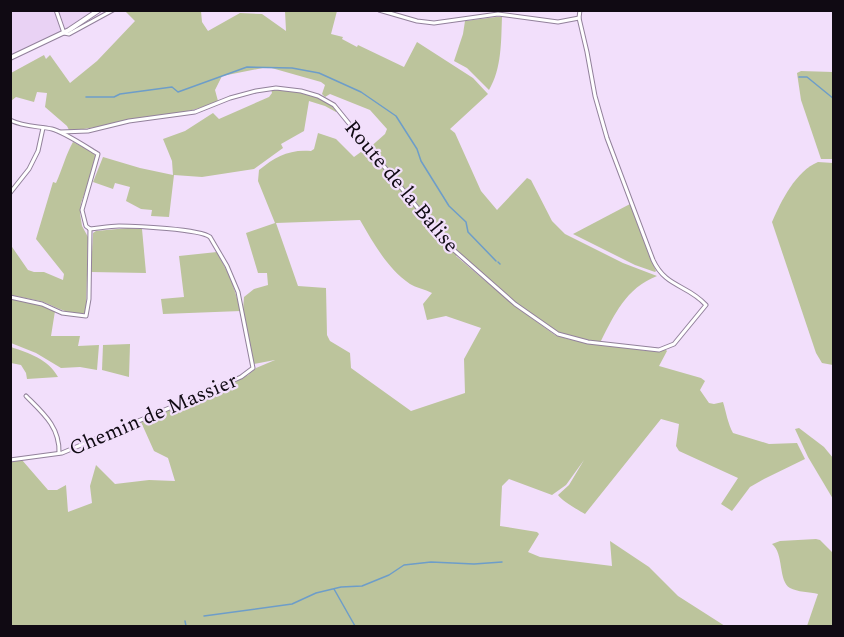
<svg xmlns="http://www.w3.org/2000/svg" width="844" height="637" viewBox="0 0 844 637" font-family="Spectral,serif">
<rect width="100%" height="100%" fill="#f2dffb"/>
<!-- built -->
<path fill="#e9d2f4" d="M 10,11 L 95,11 L 58,34 L 11,55 Z"/>
<!-- green -->
<g fill="#bcc49c" fill-rule="evenodd">
<path d="M 125,11 L 201,11 L 202,22 L 208,31 L 240,13 L 262,14 L 286,31 L 285,11 L 308,11 L 313,12 L 314,11 L 337,11 L 331,34 L 343,37 L 342,39 L 357,47 L 358,45 L 404,67 L 417,42 L 473,78 L 488,94 L 450,129 L 455,133 L 481,191 L 497,210 L 527,178 L 531,180 L 552,221 L 565,234 L 623,263 L 657,276 C 626,288 614,315 600,343 L 556,332 L 513,301 L 459,253 L 456,256 L 515,306 L 555,335 L 568,339 L 648,351 L 666,350 L 667,351 L 659,366 L 701,378 L 705,381 L 700,390 L 709,403 L 714,404 L 723,402 C 726,412 728,424 733,433 L 769,444 L 797,443 L 805,459 L 764,479 L 750,487 L 732,511 L 721,504 L 738,478 L 679,451 L 676,446 L 679,424 L 661,419 L 585,514 C 578,510 561,500 558,495 L 569,485 L 584,460 L 566,485 L 552,495 L 509,479 L 502,486 L 500,526 L 537,532 L 539,534 L 528,552 L 540,557 L 612,566 L 610,541 L 649,567 L 678,596 L 725,626 L 11,626 L 11,462 L 22,460 L 48,490 L 57,490 L 66,485 L 68,512 L 92,503 L 90,486 L 96,465 L 115,484 L 149,480 L 175,481 L 168,458 L 154,451 L 141,422 L 237,380 L 248,375 L 256,368 L 275,360 L 254,364 L 243,310 L 244,297 L 254,289 L 268,285 L 267,273 L 258,273 L 246,233 L 275,223 L 258,181 L 259,170 C 275,157 289,149 311,151 L 314,149 L 318,133 L 336,139 L 354,157 L 365,149 L 367,150 L 385,134 L 387,129 L 370,110 L 330,94 L 325,97 L 322,94 L 325,85 L 321,82 L 268,67 L 222,76 L 215,90 L 218,101 C 187,115 165,113 133,119 C 111,123 91,130 69,130 L 67,126 L 45,107 L 47,93 L 37,92 L 34,102 L 16,97 L 11,101 L 11,73 L 44,55 L 46,59 L 50,55 L 70,83 L 97,61 L 135,21 ZM 360,220 C 374,244 387,268 410,284 C 416,288 425,289 432,293 L 423,304 L 427,320 L 446,316 L 481,328 L 464,359 L 465,393 L 411,411 L 351,368 L 350,353 L 330,341 L 327,335 L 326,288 L 298,286 L 276,223 Z"/>
<path d="M 496,17 L 502,17 C 501,41 502,68 489,90 L 467,68 L 454,61 L 463,34 L 465,21 Z"/>
<path d="M 801,71 L 833,72 L 833,159 L 821,159 L 801,100 L 797,73 Z"/>
<path d="M 271,89 C 294,89 319,93 336,110 L 336,112 L 325,106 L 309,101 L 304,131 L 281,144 L 283,148 L 254,169 L 202,177 L 174,175 L 169,217 L 151,216 L 152,210 L 141,209 L 126,201 L 130,187 L 115,183 L 113,189 L 93,182 L 103,157 L 140,168 L 173,175 L 172,161 L 163,139 L 185,131 L 213,113 L 219,119 L 269,97 L 272,93 Z"/>
<path d="M 73,142 L 93,152 L 97,159 L 81,203 L 80,213 L 82,226 L 88,237 L 86,313 C 68,316 56,306 40,301 C 30,299 20,297 11,295 L 10,244 L 28,270 L 34,272 L 44,272 L 63,280 L 64,274 L 36,239 L 53,182 L 56,183 C 62,170 66,154 73,142 Z"/>
<path d="M 818,162 L 833,163 L 833,365 L 822,363 L 816,353 L 772,222 C 781,201 796,171 818,162 Z"/>
<path d="M 630,204 L 656,271 L 655,272 L 635,265 L 573,234 Z"/>
<path d="M 128,228 L 142,229 L 146,273 L 91,272 L 93,233 L 96,231 Z"/>
<path d="M 217,252 L 231,279 L 241,311 L 163,314 L 161,299 L 184,297 L 179,256 Z"/>
<path d="M 10,298 L 42,305 L 55,311 L 51,336 L 80,336 L 78,346 L 99,345 L 97,370 L 80,367 L 61,368 L 36,353 L 11,343 Z"/>
<path d="M 130,344 L 129,377 L 102,370 L 103,345 Z"/>
<path d="M 11,347 C 29,353 48,359 58,377 L 27,379 L 26,373 L 21,365 L 11,363 Z"/>
<path d="M 799,428 L 824,447 L 833,458 L 833,499 L 808,457 L 795,429 Z"/>
<path d="M 816,539 L 820,540 L 833,553 L 833,626 L 807,626 L 818,594 C 810,592 797,592 790,588 C 778,581 784,553 772,544 L 780,541 Z"/>
</g>
<g fill="none" stroke-linecap="round" stroke-linejoin="round">
<!-- stream -->
<g stroke="#6d9dc9" stroke-width="1.5">
<path d="M 799,77 L 807,77 L 834,99"/>
<path d="M 86,97 L 114,97 L 120,94 L 172,87 L 178,92 L 247,67 L 292,68 L 319,73 L 361,92 L 396,116 L 417,149 L 421,161 L 449,206 L 466,222 L 468,232 L 496,261"/>
<path d="M 498,262 L 500,264"/>
<path d="M 334,589 L 355,626"/>
<path d="M 204,616 L 292,604 L 316,593 L 341,587 L 362,586 L 389,575 L 404,565 L 431,562 L 474,564 L 502,562"/>
<path d="M 185,621 L 186,626"/>
</g>
<defs>
<g id="minor">
<path d="M 56,10 L 64,33 L 69,34 L 113,10"/>
<path d="M 379,10 L 417,21 L 434,23 L 498,14 L 558,22 L 579,18"/>
<path d="M 10,120 C 24,127 38,126 52,129 C 62,131 88,148 98,154 L 82,210 L 86,226 L 90,229"/>
<path d="M 61,132 L 88,131 L 129,121 L 195,112 L 230,98 L 256,91 L 276,88 L 301,91 L 318,96 L 334,105 L 447,244 L 515,304 L 558,334 L 588,342 L 659,350 L 674,344 L 706,305 C 687,284 666,288 653,260 L 607,138 L 595,96 L 587,52 L 579,18 L 580,10"/>
<path d="M 10,193 L 29,169 L 38,151 L 43,128"/>
<path d="M 10,297 L 42,304 L 62,313 L 86,316 L 89,299 L 90,229"/>
<path d="M 26,396 C 43,413 60,427 59,453"/>
<path d="M 10,460 L 62,453 L 205,393 L 241,377 L 253,368 L 238,292 L 227,266 L 210,237 C 200,229 135,226 119,226 C 110,226 100,228 90,229"/>
</g>
<path id="tertiary" d="M 10,58 L 69,30 L 99,10"/>
</defs>
<!-- minor casing -->
<use href="#minor" stroke="#92819b" stroke-width="5"/>
<!-- tertiary casing -->
<use href="#tertiary" stroke="#92819b" stroke-width="6"/>
<!-- minor -->
<use href="#minor" stroke="#fff" stroke-width="3"/>
<!-- tertiary -->
<use href="#tertiary" stroke="#fff" stroke-width="4"/>
</g>
<g text-anchor="middle" stroke-width="4.5" stroke-linejoin="round" paint-order="stroke">
<!-- street labels -->
<g font-size="21" fill="#100a13" stroke="#f2dffb">
<text transform="translate(402 186) rotate(50)" y="7">Route de la Balise</text>
<text transform="translate(153 414) rotate(-23)" y="7">Chemin de Massier</text>
</g>
</g>
<!-- border -->
<rect width="844" height="637" fill="none" stroke="#100a13" stroke-width="24"/>
</svg>
